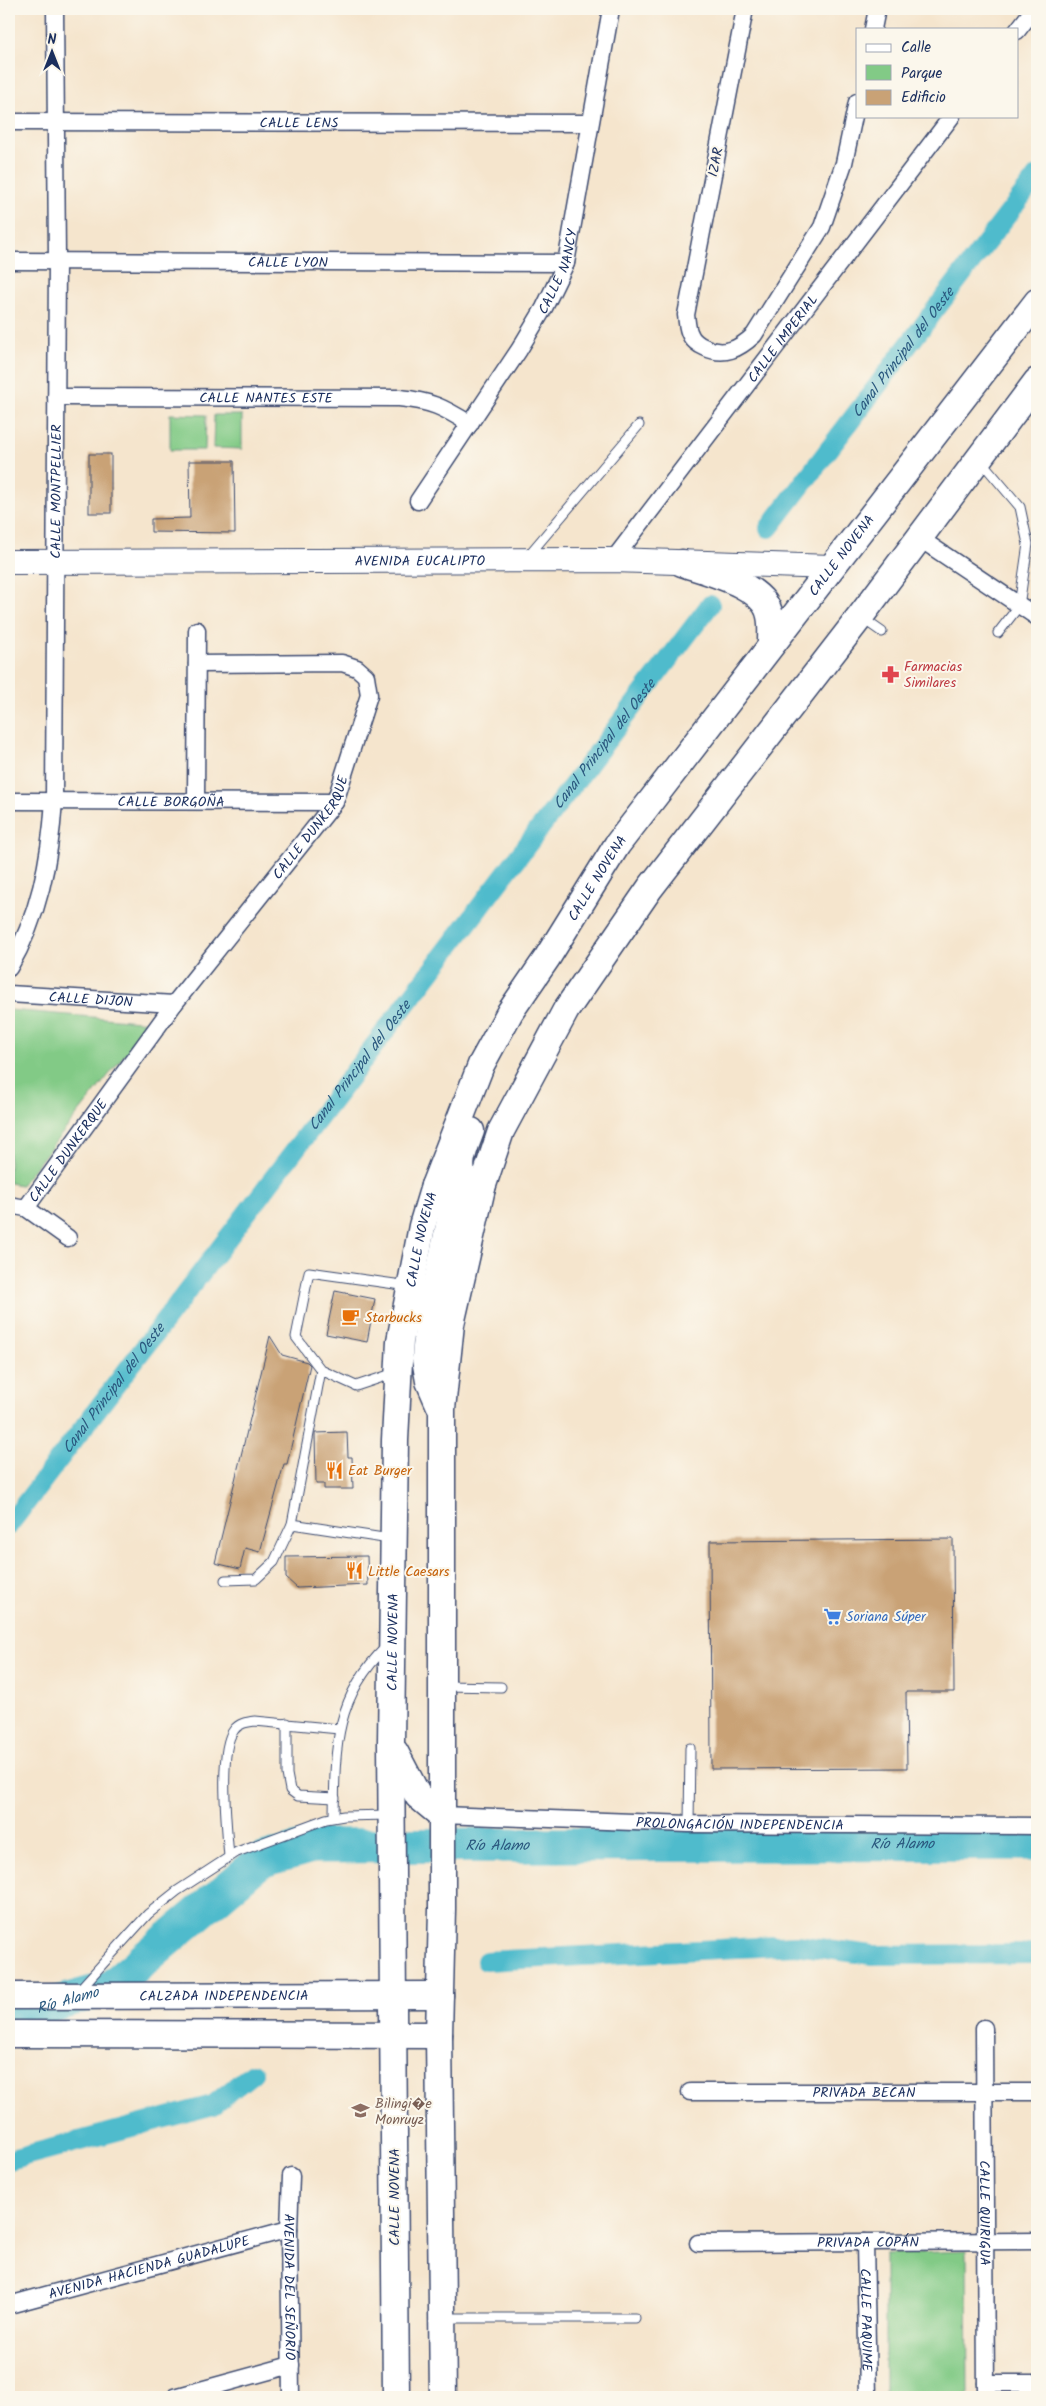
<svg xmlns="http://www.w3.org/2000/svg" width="1046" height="2406" viewBox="0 0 1046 2406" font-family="Kalam,sans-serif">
<rect width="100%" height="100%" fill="#fbf7ec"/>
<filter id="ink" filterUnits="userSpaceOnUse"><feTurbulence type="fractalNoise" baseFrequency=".02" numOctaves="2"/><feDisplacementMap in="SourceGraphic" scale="10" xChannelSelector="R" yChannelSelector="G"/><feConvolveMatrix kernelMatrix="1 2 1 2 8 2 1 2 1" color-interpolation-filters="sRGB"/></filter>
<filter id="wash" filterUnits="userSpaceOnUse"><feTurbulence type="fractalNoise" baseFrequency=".0096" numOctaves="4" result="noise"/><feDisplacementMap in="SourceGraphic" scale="20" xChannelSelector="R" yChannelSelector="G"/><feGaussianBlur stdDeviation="1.12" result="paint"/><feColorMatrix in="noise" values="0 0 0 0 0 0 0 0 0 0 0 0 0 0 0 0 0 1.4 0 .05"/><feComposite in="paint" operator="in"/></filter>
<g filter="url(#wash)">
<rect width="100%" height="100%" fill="#f5e5cd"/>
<!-- green -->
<g fill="#82ca86" stroke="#4e7c72">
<path d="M 170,414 L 206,415 L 205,450 L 170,450 Z"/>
<path d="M 214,415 L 242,415 L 242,449 L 213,448 Z"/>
<path d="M 9,1010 L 151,1022 L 21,1185 L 9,1183 Z"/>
<path d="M 967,2251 L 968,2397 L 885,2397 L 885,2254 Z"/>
</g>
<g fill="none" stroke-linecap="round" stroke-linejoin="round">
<!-- canal -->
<g stroke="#50bbcc" stroke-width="20">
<path id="s1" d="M 769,528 L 1037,176"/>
<path id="s2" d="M 9,1525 L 710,605"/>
<path d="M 486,1961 L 796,1945 L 872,1955 L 1037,1954"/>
<path d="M 9,2160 L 213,2105 L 253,2073"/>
</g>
<!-- river -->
<path stroke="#50bbcc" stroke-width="35" id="s3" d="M 9,2011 L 32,2010 L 110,1988 L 260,1861 L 312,1846 L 1037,1843"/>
</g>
<g id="blocks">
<!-- building -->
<g fill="#c9a276">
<rect x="89" y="454" width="22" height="59"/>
<path d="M 189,461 L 234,461 L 235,533 L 151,532 L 151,519 L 190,518 Z"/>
<path d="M 335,1291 L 375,1299 L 367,1342 L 326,1334 Z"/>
<path d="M 270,1336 L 282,1355 L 307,1362 L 310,1365 L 287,1464 L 284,1464 L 260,1552 L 245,1548 L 240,1569 L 215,1563 Z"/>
<path d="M 347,1432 L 348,1457 L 352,1457 L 353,1489 L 324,1489 L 324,1484 L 316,1484 L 315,1433 Z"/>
<path d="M 953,1539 L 954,1692 L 906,1692 L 907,1768 L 711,1769 L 710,1541 Z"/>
<path d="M 367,1556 L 368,1585 L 297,1588 L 286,1578 L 286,1557 Z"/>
</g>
</g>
</g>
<g filter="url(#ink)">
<use href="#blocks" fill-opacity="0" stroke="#3c4a6f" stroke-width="1"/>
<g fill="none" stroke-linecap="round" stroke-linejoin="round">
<defs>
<g id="lane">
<path d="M 981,461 L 1020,507 L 1028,544 L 1019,606 L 998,633"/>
<path d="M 527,557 L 639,425"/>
<path d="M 862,618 L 882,632"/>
<path d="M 395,1373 L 356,1386 L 321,1370 L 296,1337 L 309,1272 L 409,1286"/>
<path d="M 292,1524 L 390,1539"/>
<path d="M 225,1580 L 256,1579 L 274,1562 L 292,1524 L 321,1370"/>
<path d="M 444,1686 L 501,1687"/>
<path d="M 287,1723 L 287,1774 L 290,1790 L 298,1796 L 335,1798"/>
<path d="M 334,1817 C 335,1749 334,1698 386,1647"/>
<path d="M 689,1824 L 690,1748"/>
<path d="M 229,1857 C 227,1830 218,1749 234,1730 C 239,1723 247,1722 255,1721 L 339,1729"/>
<path d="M 79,1990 L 148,1914 L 177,1891 L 237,1852 L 326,1819 L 344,1816 L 389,1815"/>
<path d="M 445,2318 L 635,2318"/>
</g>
<g id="street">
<path d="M 745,9 L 686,315 C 687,321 687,329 690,334 C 692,340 699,345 704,347 C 724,357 739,349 754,335 L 822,227 L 844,163 L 857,102"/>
<path d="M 873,29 L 877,9"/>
<path d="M 1017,31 L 1034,9"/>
<path id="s4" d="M 9,122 L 589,123"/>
<path id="s5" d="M 9,261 L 566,263"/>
<path id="s6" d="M 56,397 L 399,398 C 431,401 443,407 470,424"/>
<path id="s7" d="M 418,501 L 519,350 L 544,308 L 566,263 L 611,9"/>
<path d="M 919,538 L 1037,617"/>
<path id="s8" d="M 613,560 L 952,116"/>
<path id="s9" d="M 9,801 L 335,802"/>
<path d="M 196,801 L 197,630"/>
<path id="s10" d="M 9,968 C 39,917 50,860 54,801 L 57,260 L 55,9"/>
<path id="s11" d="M 9,994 L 174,1004"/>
<path d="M 9,1205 L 26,1208 L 68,1238"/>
<path id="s12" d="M 26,1208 L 174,1004 L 335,802 L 369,695 L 366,676 L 357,668 L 342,663 L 197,664"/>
<path id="s13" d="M 441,1815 L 689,1824 L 1037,1826"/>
<path id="s14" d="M 984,2028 L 986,2397"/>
<path id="s15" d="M 690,2092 L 1037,2092"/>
<path id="s16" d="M 291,2176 L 289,2229 L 291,2397"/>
<path id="s17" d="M 865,2242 L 868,2397"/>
<path id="s18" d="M 698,2243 L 1037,2241"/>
<path id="s19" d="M 9,2305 L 289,2229"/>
<path d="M 986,2383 L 1037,2383"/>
<path d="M 175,2397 L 291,2365"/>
</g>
<g id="secondary">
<path id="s20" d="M 9,562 L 613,560 L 832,567"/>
</g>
<g id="primary">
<path d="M 682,563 C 708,572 765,585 770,616 C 772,624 771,635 771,643"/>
<path d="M 471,1131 C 466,1145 454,1168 467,1181 C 470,1184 478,1186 482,1188"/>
<path d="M 434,1186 L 452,1191 L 455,1197 L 428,1325 L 425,1359 L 429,1381 L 439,1404"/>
<path d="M 395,1752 L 418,1796 L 441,1815"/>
<path id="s21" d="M 9,1996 L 440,1995"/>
<path d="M 9,2034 L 439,2035"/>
<path id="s22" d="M 396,2397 L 391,1742 L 395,1440 L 400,1341 L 422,1226 L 434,1186 L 481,1065 L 510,1012 L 547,958 L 617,845 L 1037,302"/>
<path d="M 443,2397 L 439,2035 L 442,1909 L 442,1409 L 451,1324 L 482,1188 L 501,1131 L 566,1010 L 650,888 L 860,617 L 1037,381"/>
</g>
</defs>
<!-- lane casing -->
<use href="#lane" stroke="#3c4a6f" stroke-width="11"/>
<!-- street casing -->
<use href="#street" stroke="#3c4a6f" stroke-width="19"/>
<!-- secondary casing -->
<use href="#secondary" stroke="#3c4a6f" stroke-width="26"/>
<!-- primary casing -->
<use href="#primary" stroke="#3c4a6f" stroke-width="29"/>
<!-- lane -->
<use href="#lane" stroke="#fff" stroke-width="9"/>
<!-- street -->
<use href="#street" stroke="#fff" stroke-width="16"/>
<!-- secondary -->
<use href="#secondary" stroke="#fff" stroke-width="24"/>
<!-- primary -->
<use href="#primary" stroke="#fff" stroke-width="26"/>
</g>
</g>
<!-- icons -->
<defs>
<symbol id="pharmacy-bare" viewBox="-9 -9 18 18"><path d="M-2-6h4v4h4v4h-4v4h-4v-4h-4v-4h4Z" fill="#e0444e" stroke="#fbf7ec" stroke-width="2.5" paint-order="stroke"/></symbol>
<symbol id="cafe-bare" viewBox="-9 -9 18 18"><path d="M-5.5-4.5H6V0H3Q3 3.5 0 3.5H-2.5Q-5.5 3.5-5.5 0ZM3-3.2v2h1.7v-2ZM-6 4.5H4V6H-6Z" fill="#e8710a" stroke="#fbf7ec" stroke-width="2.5" paint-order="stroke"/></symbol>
<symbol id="restaurant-bare" viewBox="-9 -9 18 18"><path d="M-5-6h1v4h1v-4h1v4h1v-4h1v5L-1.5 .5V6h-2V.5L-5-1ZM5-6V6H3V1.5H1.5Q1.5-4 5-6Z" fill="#e8710a" stroke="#fbf7ec" stroke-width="2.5" paint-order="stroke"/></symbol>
<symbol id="supermarket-bare" viewBox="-9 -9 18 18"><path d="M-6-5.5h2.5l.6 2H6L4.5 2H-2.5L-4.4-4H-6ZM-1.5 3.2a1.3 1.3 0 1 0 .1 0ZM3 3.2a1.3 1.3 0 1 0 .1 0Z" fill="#3f7fe0" stroke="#fbf7ec" stroke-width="2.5" paint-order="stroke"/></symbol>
<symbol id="school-bare" viewBox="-9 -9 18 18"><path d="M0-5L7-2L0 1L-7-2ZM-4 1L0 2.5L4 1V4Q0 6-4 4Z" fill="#8d6e63" stroke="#fbf7ec" stroke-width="2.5" paint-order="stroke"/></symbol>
</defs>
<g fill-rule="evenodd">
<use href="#pharmacy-bare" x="878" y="662" width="25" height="25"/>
<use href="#cafe-bare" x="338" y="1304" width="25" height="25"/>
<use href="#restaurant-bare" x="322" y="1458" width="25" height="25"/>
<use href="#restaurant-bare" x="342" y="1558" width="25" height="25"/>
<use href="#supermarket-bare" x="820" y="1604" width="25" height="25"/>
<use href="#school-bare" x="348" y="2098" width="25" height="25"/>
</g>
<g text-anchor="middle" stroke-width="4" stroke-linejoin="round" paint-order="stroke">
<!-- street labels -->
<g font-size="14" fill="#1b2f5e" stroke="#fbf7ec">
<text dy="5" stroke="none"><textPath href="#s4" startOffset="290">CALLE LENS</textPath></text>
<text transform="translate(715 162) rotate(-79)" y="5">IZAR</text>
<text dy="5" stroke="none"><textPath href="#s5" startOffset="279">CALLE LYON</textPath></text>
<text dy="5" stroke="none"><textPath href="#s7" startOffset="270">CALLE NANCY</textPath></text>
<text dy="5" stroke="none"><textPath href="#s8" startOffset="279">CALLE IMPERIAL</textPath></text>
<text dy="5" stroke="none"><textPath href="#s6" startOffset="210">CALLE NANTES ESTE</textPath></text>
<text dy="5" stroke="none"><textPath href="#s10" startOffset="484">CALLE MONTPELLIER</textPath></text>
<text dy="5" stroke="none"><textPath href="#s22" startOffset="1970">CALLE NOVENA</textPath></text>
<text dy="5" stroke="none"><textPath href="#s20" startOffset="411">AVENIDA EUCALIPTO</textPath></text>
<text dy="5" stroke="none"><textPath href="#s9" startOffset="162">CALLE BORGOÑA</textPath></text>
<text dy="5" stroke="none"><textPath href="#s12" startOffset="476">CALLE DUNKERQUE</textPath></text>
<text dy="5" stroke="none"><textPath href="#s22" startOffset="1565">CALLE NOVENA</textPath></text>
<text dy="5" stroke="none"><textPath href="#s11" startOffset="82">CALLE DIJON</textPath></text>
<text dy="5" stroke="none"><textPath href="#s12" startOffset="71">CALLE DUNKERQUE</textPath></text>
<text dy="5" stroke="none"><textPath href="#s22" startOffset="1160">CALLE NOVENA</textPath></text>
<text dy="5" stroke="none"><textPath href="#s22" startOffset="755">CALLE NOVENA</textPath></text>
<text dy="5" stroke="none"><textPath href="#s13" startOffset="299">PROLONGACIÓN INDEPENDENCIA</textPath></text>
<text dy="5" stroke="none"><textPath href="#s21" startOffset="215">CALZADA INDEPENDENCIA</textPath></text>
<text dy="5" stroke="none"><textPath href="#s15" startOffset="174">PRIVADA BECAN</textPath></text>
<text transform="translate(394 2197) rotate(-90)" y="5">CALLE NOVENA</text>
<text dy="5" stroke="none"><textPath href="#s14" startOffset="185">CALLE QUIRIGUA</textPath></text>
<text dy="5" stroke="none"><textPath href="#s18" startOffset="170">PRIVADA COPÁN</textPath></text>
<text dy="5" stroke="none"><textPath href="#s19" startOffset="145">AVENIDA HACIENDA GUADALUPE</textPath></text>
<text dy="5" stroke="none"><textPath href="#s16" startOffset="111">AVENIDA DEL SEÑORÍO</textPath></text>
<text dy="5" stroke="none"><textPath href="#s17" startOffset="78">CALLE PAQUIME</textPath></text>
</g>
<!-- health labels -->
<g font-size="14" fill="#be3a42" stroke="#fbf7ec" text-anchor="start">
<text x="904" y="671">Farmacias<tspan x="904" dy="16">Similares</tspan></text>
</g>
<!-- food labels -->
<g font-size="14" fill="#c56008" stroke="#fbf7ec" text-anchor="start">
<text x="365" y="1322">Starbucks</text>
<text x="348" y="1475">Eat Burger</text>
<text x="368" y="1576">Little Caesars</text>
</g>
<!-- shop labels -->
<g font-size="14" fill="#366cbe" stroke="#fbf7ec" text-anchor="start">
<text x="846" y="1621">Soriana Súper</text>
</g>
<!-- education labels -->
<g font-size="14" fill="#785e54" stroke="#fbf7ec" text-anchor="start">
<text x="375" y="2108">Bilingi�e<tspan x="375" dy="16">Monruyz</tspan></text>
</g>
<!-- water labels -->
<g font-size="15" font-style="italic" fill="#2b597f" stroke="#fbf7ec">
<text dy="5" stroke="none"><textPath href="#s1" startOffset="221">Canal Principal del Oeste</textPath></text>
<text dy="5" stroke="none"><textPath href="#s2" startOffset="982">Canal Principal del Oeste</textPath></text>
<text dy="5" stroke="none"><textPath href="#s2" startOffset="578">Canal Principal del Oeste</textPath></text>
<text dy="5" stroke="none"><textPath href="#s2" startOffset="172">Canal Principal del Oeste</textPath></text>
<text dy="5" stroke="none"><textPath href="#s3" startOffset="945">Río Alamo</textPath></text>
<text dy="5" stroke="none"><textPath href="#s3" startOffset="540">Río Alamo</textPath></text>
<text dy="5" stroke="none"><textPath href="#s3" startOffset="60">Río Alamo</textPath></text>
</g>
</g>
<!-- margin -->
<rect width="1046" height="2406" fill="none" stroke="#fbf7ec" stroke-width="30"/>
<!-- legend -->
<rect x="856" y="28" width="162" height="90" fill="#fbf7ec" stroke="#a1a7b3"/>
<rect x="866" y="44" width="25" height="8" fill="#ffffff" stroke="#a1a7b3"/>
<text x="901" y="52" font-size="15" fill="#1b2f5e">Calle</text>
<rect x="866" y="65" width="25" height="15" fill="#82ca86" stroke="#a1a7b3"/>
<text x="901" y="78" font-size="15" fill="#1b2f5e">Parque</text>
<rect x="866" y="90" width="25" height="15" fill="#c9a276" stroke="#a1a7b3"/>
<text x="901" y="102" font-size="15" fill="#1b2f5e">Edificio</text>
<!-- north arrow -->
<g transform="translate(52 52)" stroke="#fbf7ec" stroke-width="4" paint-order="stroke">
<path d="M0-4L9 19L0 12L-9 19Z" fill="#1b2f5e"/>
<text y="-8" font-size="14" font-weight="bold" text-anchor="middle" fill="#1b2f5e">N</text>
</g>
</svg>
